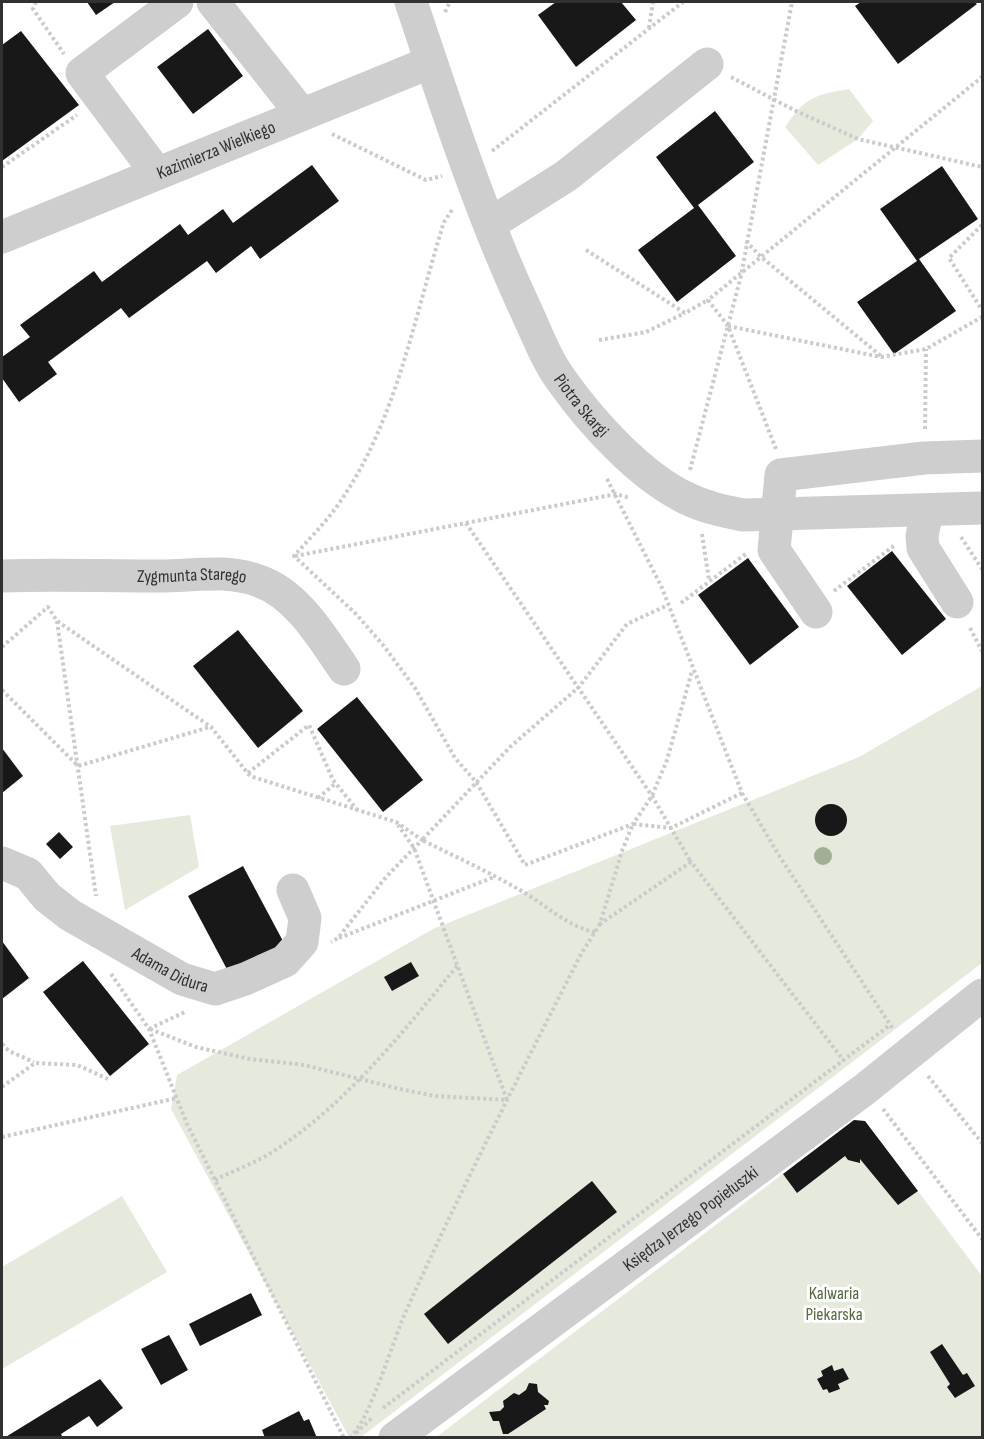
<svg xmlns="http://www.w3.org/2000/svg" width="984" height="1439" viewBox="0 0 984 1439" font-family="'Sofia Sans Condensed',sans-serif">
<rect width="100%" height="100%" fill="#fff"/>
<!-- green -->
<g fill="#e5eadd">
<path d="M 849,89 L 873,121 L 858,139 L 818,165 L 785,127 C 804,98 816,94 849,89 Z"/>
<path d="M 982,686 L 982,963 L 361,1437 L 349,1437 L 171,1109 L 177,1075 L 433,929 L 859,757 Z"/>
<path d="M 190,815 L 199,867 L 125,910 L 110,826 Z"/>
<path d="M 854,1120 L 865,1121 L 982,1276 L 982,1437 L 435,1438 Z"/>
<path d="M 122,1196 L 167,1272 L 2,1369 L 2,1267 Z"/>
</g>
<!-- building -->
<g fill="#181818">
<path d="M 87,2 L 115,2 L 96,15 Z"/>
<path d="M 556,2 L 621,2 L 636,20 L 576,67 L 538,15 Z"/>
<path d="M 861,2 L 974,2 L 977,4 L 898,64 L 855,6 Z"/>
<path d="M 208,29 L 243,76 L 193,114 L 157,67 Z"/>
<path d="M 21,31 L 79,105 L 2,161 L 2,45 Z"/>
<path d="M 715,111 L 754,162 L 698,205 L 736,256 L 677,302 L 638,250 L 694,208 L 656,157 Z"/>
<path d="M 312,165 L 339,201 L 260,259 L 251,246 L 216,273 L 207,261 L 129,318 L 121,308 L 48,362 L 57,374 L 19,402 L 2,378 L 2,357 L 30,337 L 20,325 L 94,271 L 102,282 L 180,224 L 188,235 L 223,209 L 233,223 Z"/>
<path d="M 942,166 L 978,219 L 919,259 L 956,311 L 894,354 L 857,302 L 917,261 L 880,209 Z"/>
<path d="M 892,551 L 946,619 L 902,655 L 847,586 Z"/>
<path d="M 748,558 L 799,627 L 750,665 L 698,595 Z"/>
<path d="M 238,630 L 303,711 L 258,748 L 193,666 Z"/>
<path d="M 357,697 L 423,780 L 383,812 L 317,729 Z"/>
<path d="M 2,748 L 23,776 L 2,793 Z"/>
<circle cx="831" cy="820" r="16"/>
<path d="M 59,832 L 73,847 L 60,859 L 46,844 Z"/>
<path d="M 243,866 L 284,943 L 229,973 L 188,896 Z"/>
<path d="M 2,941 L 29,978 L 2,999 Z"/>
<path d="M 83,961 L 149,1044 L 110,1076 L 43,992 Z"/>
<path d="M 411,962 L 419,976 L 392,991 L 384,977 Z"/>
<path d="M 854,1120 L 865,1121 L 918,1191 L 898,1205 L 860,1159 L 860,1163 L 848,1160 L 845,1156 L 797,1193 L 783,1174 Z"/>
<path d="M 592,1181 L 617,1212 L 448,1344 L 424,1314 Z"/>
<path d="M 251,1293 L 262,1315 L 200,1346 L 189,1324 Z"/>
<path d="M 169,1335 L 188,1370 L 161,1385 L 141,1349 Z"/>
<path d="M 942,1344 L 963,1375 L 967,1373 L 975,1386 L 955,1398 L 947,1387 L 950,1384 L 930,1352 Z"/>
<path d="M 832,1365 L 834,1371 L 843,1368 L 849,1379 L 838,1384 L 840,1389 L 829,1393 L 827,1389 L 823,1390 L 817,1379 L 823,1376 L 821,1371 Z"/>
<path d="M 100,1379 L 123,1408 L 97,1427 L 89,1416 L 61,1434 L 63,1438 L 4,1438 Z"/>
<path d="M 529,1383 L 537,1384 L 538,1392 L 549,1401 L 548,1405 L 544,1405 L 546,1409 L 508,1434 L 503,1434 L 499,1421 L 493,1421 L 489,1412 L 500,1411 L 504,1407 L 503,1401 L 514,1393 L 519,1395 L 526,1390 Z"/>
<path d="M 299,1411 L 304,1421 L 309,1419 L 317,1438 L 265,1438 L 262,1430 Z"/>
</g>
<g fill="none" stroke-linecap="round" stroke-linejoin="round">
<!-- path -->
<g stroke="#cbcbcb" stroke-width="4" stroke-dasharray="3 3" stroke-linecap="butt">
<path d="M 36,2 L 33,9 L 64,54"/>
<path d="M 445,12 L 450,2"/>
<path d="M 649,28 L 653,2"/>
<path d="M 731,77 L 796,111 L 858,139 L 982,167"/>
<path d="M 332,134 L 426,180 L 442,176"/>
<path d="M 492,151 L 683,2"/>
<path d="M 2,167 L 77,115"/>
<path d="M 452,210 L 444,222 C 415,314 398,414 344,496 C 330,518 311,537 294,556 L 356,614 L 383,645 L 415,688 L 455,758 L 476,782 L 525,865 L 633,824 L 652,796 L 667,760 L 692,671"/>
<path d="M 982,225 L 949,258 L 982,310"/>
<path d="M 746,241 L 760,256 L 881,356"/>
<path d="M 586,250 L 685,313 L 708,300"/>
<path d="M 728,326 L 881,357 L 926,349 L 982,317"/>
<path d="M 599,340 L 646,332 L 685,313"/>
<path d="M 925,429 L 926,349"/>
<path d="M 776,449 L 728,326 L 708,300 L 982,77"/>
<path d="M 690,470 L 741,276 L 792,2"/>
<path d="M 607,479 L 662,588 L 742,793 L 780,857 L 893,1029"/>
<path d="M 466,523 L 616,494 L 630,498"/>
<path d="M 702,534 L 709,580"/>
<path d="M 961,537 L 982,569"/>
<path d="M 295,556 L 466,523 L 652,796 L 691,862"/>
<path d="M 834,591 L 895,545"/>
<path d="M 681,603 L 747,553"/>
<path d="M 57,621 L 96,896"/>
<path d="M 970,628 L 982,651"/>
<path d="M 2,647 L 48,607 L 57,621 L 211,727 L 250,776 L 396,822 L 422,840 L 386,877 L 338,938 L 331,942"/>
<path d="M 2,690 L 78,766 L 210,727"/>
<path d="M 248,773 L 309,725 L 333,780 L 358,811"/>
<path d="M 742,793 L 671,828 L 633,824 L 622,851 L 600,924 L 691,862 L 844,1061"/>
<path d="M 318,798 L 336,783"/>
<path d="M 595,932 C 567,927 544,903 518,889 C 487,871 454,856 422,840 L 510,747 L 579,687 L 627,624 L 668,605"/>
<path d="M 339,938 L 494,877"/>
<path d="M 111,974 L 149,1029 L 187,1124 L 344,1438"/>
<path d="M 149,1029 L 187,1011"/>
<path d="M 150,1029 L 196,1047 L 250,1059 L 304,1065 L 400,1089 L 435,1096 L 507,1100 L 414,848 L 398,825"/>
<path d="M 2,1044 L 9,1051 L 34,1062"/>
<path d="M 928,1076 L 982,1143"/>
<path d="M 2,1087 L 35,1063 L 77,1065 L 108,1079"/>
<path d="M 883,1109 L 982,1239"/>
<path d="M 2,1137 L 177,1098"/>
<path d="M 215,1180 C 235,1170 258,1162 277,1149 C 348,1102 404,1031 457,966"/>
<path d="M 383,1408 L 890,1025"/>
<path d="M 356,1433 L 373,1417"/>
<path d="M 350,1438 C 371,1418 393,1339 407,1309 C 461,1189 521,1072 581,954 L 600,924"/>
<path d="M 628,1438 L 739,1438"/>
</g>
<!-- minor -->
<g stroke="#cecece" stroke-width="33">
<path d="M 213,2 L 301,113"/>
<path id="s1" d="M 411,2 C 445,103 478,206 523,304 C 535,329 545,358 562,381 C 591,422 640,476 686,498 C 704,507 723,511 743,515 L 982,508"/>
<path d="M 156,172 L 82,73 L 177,2"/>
<path d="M 490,224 L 566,176 L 707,64"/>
<path id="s2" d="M 2,237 L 431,62"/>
<path d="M 927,511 L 922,536 L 923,548 L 957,602"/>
<path id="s3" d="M 2,576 C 52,574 103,576 154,576 C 189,577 224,568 259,581 C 297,594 322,637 344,669"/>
<path d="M 816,612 L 774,550 L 781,475 L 924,458 L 982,456"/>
<path id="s4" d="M 2,863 L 28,874 L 47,897 L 70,915 L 182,979 L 215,989 L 245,979 L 285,961 L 302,942 L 305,918 L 293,890"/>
<path id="s5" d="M 395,1438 L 865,1089 L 982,995"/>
</g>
</g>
<!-- trees -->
<circle fill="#a3ae96" cx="823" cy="856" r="9"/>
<g text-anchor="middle" stroke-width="6" stroke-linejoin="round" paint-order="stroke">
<!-- street labels -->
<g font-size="18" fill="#313131" stroke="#fff">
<text dy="6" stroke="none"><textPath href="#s2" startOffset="231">Kazimierza Wielkiego</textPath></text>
<text dy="6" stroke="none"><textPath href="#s1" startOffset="440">Piotra Skargi</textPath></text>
<text dy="6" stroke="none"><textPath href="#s3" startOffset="190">Zygmunta Starego</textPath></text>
<text dy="6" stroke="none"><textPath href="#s4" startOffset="202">Adama Didura</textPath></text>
<text dy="6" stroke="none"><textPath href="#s5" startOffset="368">Księdza Jerzego Popiełuszki</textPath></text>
</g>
<!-- park labels -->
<g font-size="18" fill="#576b40" stroke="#fff">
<text x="834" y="1299">Kalwaria<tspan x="834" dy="21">Piekarska</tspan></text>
</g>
</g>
<!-- border -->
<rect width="984" height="1439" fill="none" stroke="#313131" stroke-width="6"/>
</svg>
